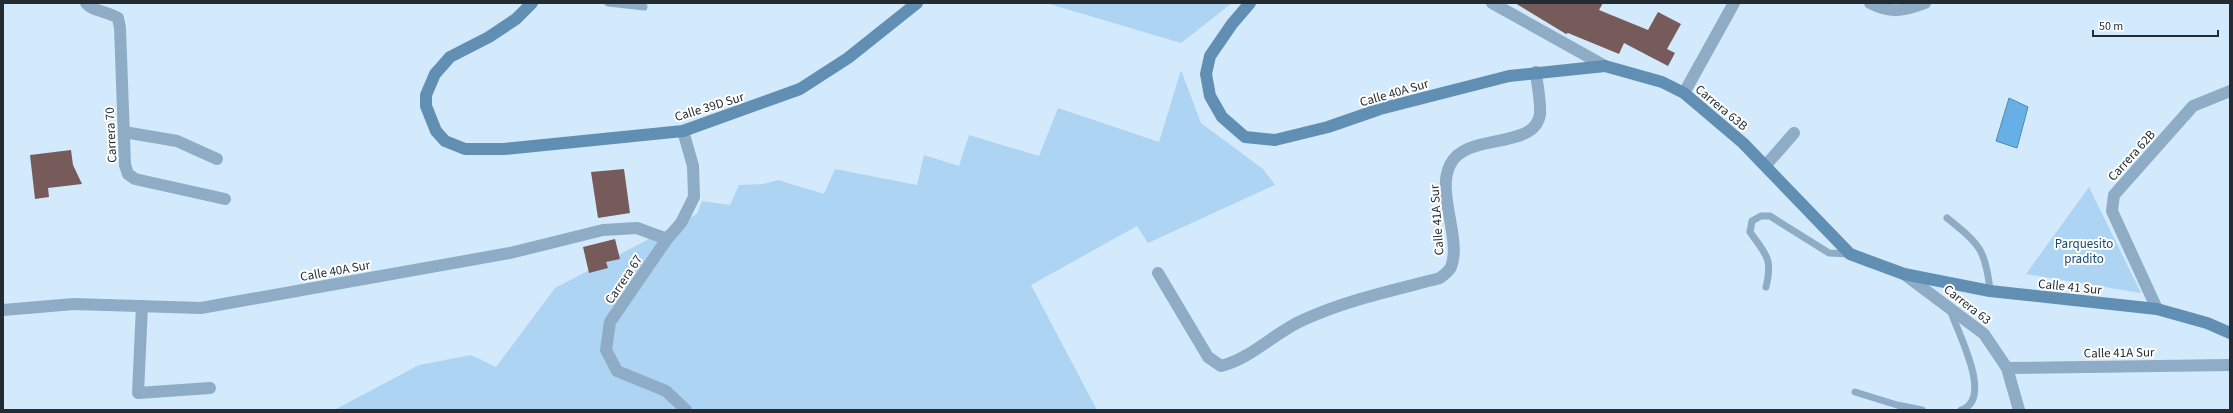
<svg xmlns="http://www.w3.org/2000/svg" width="2233" height="413" viewBox="0 0 2233 413" font-family="'Source Sans 3',sans-serif">
<rect width="100%" height="100%" fill="#d3eafc"/>
<!-- green -->
<g fill="#aed4f3">
<path d="M 1046,3 L 1232,3 L 1181,43 Z"/>
<path d="M 1181,70 L 1201,123 L 1263,169 L 1275,185 L 1148,243 L 1137,226 L 1031,285 L 1097,410 L 334,410 L 419,365 L 471,355 L 496,367 L 555,288 L 697,214 L 702,201 L 730,205 L 739,185 L 763,184 L 778,180 L 824,194 L 835,169 L 917,185 L 924,155 L 959,166 L 969,135 L 1039,156 L 1058,108 L 1159,142 Z"/>
<path d="M 2089,187 L 2141,293 L 2026,274 Z"/>
</g>
<!-- water -->
<path fill="#67afe7" stroke="#5388b1" d="M 2009,98 L 2028,107 L 2017,148 L 1996,141 Z"/>
<!-- building -->
<g fill="#765b5a">
<path d="M 1515,3 L 1603,3 L 1599,10 L 1648,30 L 1658,12 L 1681,24 L 1667,49 L 1675,53 L 1668,66 L 1624,43 L 1619,54 L 1568,33 L 1566,34 Z"/>
<path d="M 71,150 L 73,165 L 82,184 L 48,188 L 49,197 L 35,199 L 30,155 Z"/>
<path d="M 624,169 L 630,213 L 598,218 L 591,172 Z"/>
<path d="M 615,239 L 620,259 L 606,262 L 608,268 L 589,273 L 583,247 Z"/>
</g>
<g fill="none" stroke-linecap="round" stroke-linejoin="round">
<!-- lane -->
<g stroke="#8eacc5" stroke-width="7">
<path d="M 608,3 L 644,7"/>
<path d="M 1947,218 C 1979,244 1986,249 1990,291"/>
<path d="M 1766,287 C 1773,258 1766,255 1750,232 L 1752,221 L 1761,216 L 1770,216 L 1829,253 L 1850,254"/>
<path d="M 1950,309 C 1956,330 1995,399 1961,410"/>
<path d="M 1855,392 L 1897,405 L 1922,410"/>
</g>
<!-- street -->
<g stroke="#8eacc5" stroke-width="12">
<path d="M 86,3 C 93,12 108,11 118,18 L 120,28 L 125,165 L 128,174 L 135,179 L 225,199"/>
<path d="M 1492,3 L 1605,66"/>
<path d="M 1870,3 C 1891,14 1904,11 1925,3"/>
<path d="M 1684,93 L 1734,3"/>
<path d="M 683,131 L 693,166 L 694,197 L 681,223 L 667,239 L 610,322 L 606,350 L 617,371 L 666,391 L 686,410"/>
<path d="M 124,132 L 177,141 L 217,159"/>
<path d="M 1766,165 L 1794,133"/>
<path d="M 1158,273 L 1208,357 L 1221,366 C 1252,358 1274,333 1303,320 C 1346,300 1395,290 1440,278 C 1444,275 1449,271 1451,267 C 1462,240 1436,192 1450,165 C 1466,131 1535,151 1540,114 C 1541,101 1537,85 1536,72"/>
<path d="M 1904,274 L 1984,334 L 2007,368 L 2019,410"/>
<path d="M 142,306 L 138,393 L 210,388"/>
<path d="M 2157,309 L 2112,211 L 2114,195 L 2193,106 L 2230,91"/>
<path d="M 3,310 L 74,304 L 201,308 L 510,253 L 603,230 L 637,228 L 667,239"/>
<path d="M 2007,368 L 2230,365"/>
</g>
<!-- secondary -->
<g stroke="#618fb4" stroke-width="12">
<path d="M 532,3 L 516,19 L 489,37 L 450,57 L 435,74 L 426,95 L 426,106 L 436,131 L 445,141 L 465,149 L 504,149 L 683,131 L 800,89 L 848,58 L 917,3"/>
<path d="M 1250,3 L 1232,24 L 1210,56 L 1206,74 L 1210,96 L 1222,117 L 1245,137 L 1275,140 L 1328,127 L 1380,109 L 1509,76 L 1605,66 L 1662,82 L 1684,93 L 1743,143 L 1850,254 L 1904,274 L 1990,291 L 2157,309 L 2207,323 L 2230,333"/>
</g>
</g>
<g text-anchor="middle" stroke-width="4" stroke-linejoin="round" paint-order="stroke">
<!-- street labels -->
<g font-size="13" fill="#242c33" stroke="#fff">
<text transform="translate(1394 92) rotate(-16)" y="5">Calle 40A Sur</text>
<text transform="translate(709 106) rotate(-17)" y="5">Calle 39D Sur</text>
<text transform="translate(1722 107) rotate(40)" y="5">Carrera 63B</text>
<text transform="translate(110 135) rotate(-93)" y="5">Carrera 70</text>
<text transform="translate(2131 155) rotate(-48)" y="5">Carrera 62B</text>
<text transform="translate(1436 220) rotate(-94)" y="5">Calle 41A Sur</text>
<text transform="translate(335 270) rotate(-10)" y="5">Calle 40A Sur</text>
<text transform="translate(623 279) rotate(-56)" y="5">Carrera 67</text>
<text transform="translate(2070 286) rotate(6)" y="5">Calle 41 Sur</text>
<text transform="translate(1968 304) rotate(38)" y="5">Carrera 63</text>
<text transform="translate(2119 352) rotate(-1)" y="5">Calle 41A Sur</text>
</g>
<!-- park labels -->
<g font-size="13" fill="#144a70" stroke="#fff">
<text x="2084" y="248">Parquesito<tspan x="2084" dy="15">pradito</tspan></text>
</g>
</g>
<!-- border -->
<rect width="2233" height="413" fill="none" stroke="#242c33" stroke-width="8"/>
<!-- scale -->
<path d="M2093 30v6h125v-6" fill="none" stroke="#242c33" stroke-width="2"/>
<text x="2099" y="30" font-size="12" fill="#242c33" stroke="#ffffff" stroke-width="3" paint-order="stroke">50 m</text>
</svg>
